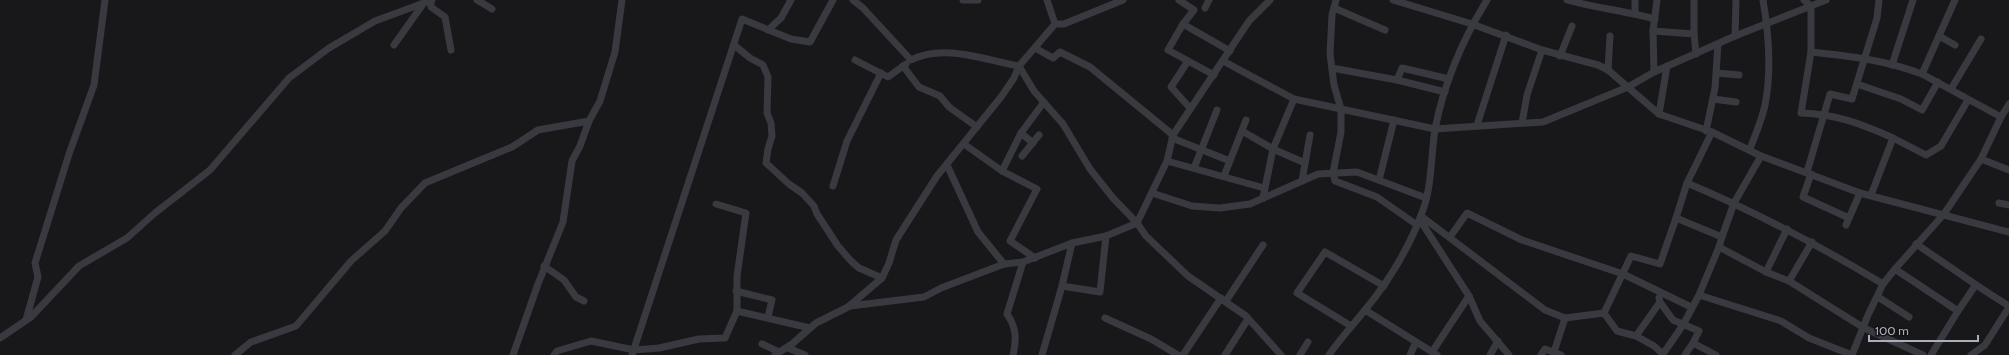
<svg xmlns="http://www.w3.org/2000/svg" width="2009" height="355" viewBox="0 0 2009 355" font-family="Cabin,sans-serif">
<rect width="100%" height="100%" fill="#18181a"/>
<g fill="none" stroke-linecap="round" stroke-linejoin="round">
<!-- minor -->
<g stroke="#393a3f" stroke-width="7">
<path d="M 429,0 L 431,0 L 431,7 L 445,17 L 451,50"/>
<path d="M 477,0 L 492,9"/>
<path d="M 853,0 L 863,8 L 911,60 C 943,43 985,60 1019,66 L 1034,91 L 1063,124 L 1090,169 L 1113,198 L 1137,223 L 1146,236 L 1188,276 L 1246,316 L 1281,355"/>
<path d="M 963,0 L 978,0"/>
<path d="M 1047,0 L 1055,24"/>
<path d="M 1179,0 L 1194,10 L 1183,24 L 1168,50 L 1214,75"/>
<path d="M 1336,0 L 1332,15 L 1330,54 L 1334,85 L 1341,109 L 1341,132 L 1333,173 L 1335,181 L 1377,197 L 1417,225"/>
<path d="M 1393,0 L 1472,24 L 1542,50 L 1598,65 L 1608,70 L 1659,114 L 1712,132 L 1687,183 L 1676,218 L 1722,237 L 1719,247 L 1766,272 L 1789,281 L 1864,328 L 1923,355"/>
<path d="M 1567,0 C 1596,8 1626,11 1655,19"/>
<path d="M 1804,0 L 1811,6 L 1811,52 L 1801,113 C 1836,114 1862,124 1893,138 L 1871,195"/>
<path d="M 1205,8 L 1209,0"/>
<path d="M 1334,8 L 1385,30"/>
<path d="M 1635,14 L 1635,0"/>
<path d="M 1183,24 L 1230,51"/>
<path d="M 768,30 L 781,18 L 791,0"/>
<path d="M 1653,31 L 1694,34 L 1696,54"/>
<path d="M 1694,34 L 1694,0"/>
<path d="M 1735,36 L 1736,0"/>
<path d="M 1939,36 L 1955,45"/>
<path d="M 394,45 L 423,4"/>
<path d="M 734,45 L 750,58 L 763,65 L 768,77 L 767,113 L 771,123 L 772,136 L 768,149 L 766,163 L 789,184 L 802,193 L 814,206 L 817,214 L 838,246 L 851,261 L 859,268 L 882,278"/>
<path d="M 1035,48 L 1053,58 L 1060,52 L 1090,67 L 1173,135"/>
<path d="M 1811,52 C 1849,56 1885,60 1922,74 L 2001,117"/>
<path d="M 1560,56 L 1572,26"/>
<path d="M 855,60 L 888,77 L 906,64"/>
<path d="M 1188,61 L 1171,87 L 1190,108"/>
<path d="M 1223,61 L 1294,99 L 1435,129 L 1543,122 L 1628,87 L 1654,72 L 1735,36 L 1826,0"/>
<path d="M 1892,65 L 1913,0"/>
<path d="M 903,66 L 919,87 L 940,96 L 949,107 L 977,127"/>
<path d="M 1332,68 L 1397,80 L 1445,92"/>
<path d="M 1608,70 L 1610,36"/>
<path d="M 1654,72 L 1653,31 L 1657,0"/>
<path d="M 1717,73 L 1739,75"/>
<path d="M 1922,74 L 1955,0"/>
<path d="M 1397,80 L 1402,68 L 1449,79"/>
<path d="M 1857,84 L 1901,99 L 1922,110 L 1938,82"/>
<path d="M 1951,89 L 1981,39"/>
<path d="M 1713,99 L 1736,102"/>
<path d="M 1659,114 L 1667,66"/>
<path d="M 1522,123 L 1527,95 L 1542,50"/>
<path d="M 1477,125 L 1506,35"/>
<path d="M 1242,131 L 1273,149 L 1305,163"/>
<path d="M 1706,131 L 1715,88 L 1718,44"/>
<path d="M 1712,132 L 1761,156 L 1860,193 L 2009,232"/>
<path d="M 1021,133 L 1033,143"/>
<path d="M 1172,138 L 1230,161"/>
<path d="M 1893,138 L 1926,155 L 1941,146 L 1968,100"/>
<path d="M 964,144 L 1002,171 L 1037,189 L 1010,241 L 1035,258"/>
<path d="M 1750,149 C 1755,135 1762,120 1765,105 C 1772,70 1769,35 1763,0"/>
<path d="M 1022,156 L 1039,135"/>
<path d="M 1981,159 L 2009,170"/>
<path d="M 1167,161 L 1264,188"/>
<path d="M 947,165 L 978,232 L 1004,264"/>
<path d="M 1194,168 L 1217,110"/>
<path d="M 1002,171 L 1021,133 L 1044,102"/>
<path d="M 1807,172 L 1830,94 L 1852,99 L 1877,18 L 1879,0"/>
<path d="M 1811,174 L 1803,197 L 1849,218"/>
<path d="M 1224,176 L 1246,120"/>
<path d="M 1379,180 L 1394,120"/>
<path d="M 1302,181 L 1310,135"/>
<path d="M 1687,183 C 1756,212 1820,246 1883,284"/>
<path d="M 833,186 L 847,141 L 881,73"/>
<path d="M 1152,193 L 1192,206 L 1220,208 L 1250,204 L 1318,174 L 1357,172 L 1426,198"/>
<path d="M 1263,198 L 1273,149 L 1294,99"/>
<path d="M 1999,203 L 2009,205"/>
<path d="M 716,204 L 746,213 L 737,276 L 737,311 L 810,328"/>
<path d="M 1421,216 L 1545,310 L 1565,318 L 1604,313 L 1617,331 L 1636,336 L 1654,346 L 1663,354 L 1683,325 L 1699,295 L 1781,321 L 1809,338 L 1852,355"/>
<path d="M 1420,220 L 1469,296 L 1480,321 L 1509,355"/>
<path d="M 1846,225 L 1860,193"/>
<path d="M 1450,237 L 1467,213 L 1522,240 L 1623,274 L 1691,307"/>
<path d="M 1722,237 L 1734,203 L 1761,156"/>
<path d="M 1916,244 C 1948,265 1977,287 2009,306"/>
<path d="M 544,266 L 564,280 L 576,297 L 584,301"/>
<path d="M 1895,269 L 1958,311 L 1975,286"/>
<path d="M 1766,272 L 1787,229"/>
<path d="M 1789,281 L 1812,242"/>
<path d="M 1062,286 L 1100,292 L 1106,236"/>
<path d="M 736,291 L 772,300 L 768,317"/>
<path d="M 1699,295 L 1719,247"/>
<path d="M 1878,297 L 1909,317"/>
<path d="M 1226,301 L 1263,245"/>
<path d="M 1660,302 L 1673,320 L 1699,331 L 1693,343 L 1716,355"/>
<path d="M 850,306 L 924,297 L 941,288 L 1004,264 L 1023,262 L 1072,243 L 1106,236 L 1137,223 L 1167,161 L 1173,135 L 1249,21 L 1270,0"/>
<path d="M 1365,310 L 1437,355"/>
<path d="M 1604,313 L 1631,256 L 1660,264 L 1676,218"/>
<path d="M 1105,318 L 1151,339 L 1178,355"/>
<path d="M 26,320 L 38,277 L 35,263 L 69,154 L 94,85 L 105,0"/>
<path d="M 1351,326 L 1297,293 L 1325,252 L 1384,286"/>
<path d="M 1636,336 L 1660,302 L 1659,298"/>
<path d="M 0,338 L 31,317 L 79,266 L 127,238 L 155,213 L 210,170 L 289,78 L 329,48 L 375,21 L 432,0"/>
<path d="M 762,344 L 779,352"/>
<path d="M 788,348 L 805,355"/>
<path d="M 1432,352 L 1469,296"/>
<path d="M 1554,352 L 1565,318"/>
<path d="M 235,355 L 251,342 L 296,326 L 351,261 L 385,231 L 401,208 L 425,183 L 512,147 L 538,130 L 589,121 L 600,101 L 615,52 L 622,0"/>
<path d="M 513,355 L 538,284 L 563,222 L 572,161 L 580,146 L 589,121"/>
<path d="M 554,355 L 557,351 L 591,341 L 634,350 L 659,348 L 699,339 L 725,338 L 737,311"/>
<path d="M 632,355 L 742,19 L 791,39 L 810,42 L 833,0"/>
<path d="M 775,355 L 792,344 L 816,323 L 848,307 L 882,278 L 889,263 L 896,240 L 937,176 L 1001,97 L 1014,78 L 1019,66 L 1055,24 L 1064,24 L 1123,0"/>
<path d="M 1013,355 C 1017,339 1016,327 1007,314 L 1023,262"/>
<path d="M 1042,355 L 1062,286 L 1072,243"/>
<path d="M 1183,355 L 1221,298"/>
<path d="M 1225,355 L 1248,319"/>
<path d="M 1300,355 L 1308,342"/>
<path d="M 1329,355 C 1340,339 1353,325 1365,310 C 1389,281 1410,246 1423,210 C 1432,185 1431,155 1435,129 C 1444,83 1463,39 1487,0"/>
<path d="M 1410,355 L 1416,342"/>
<path d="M 1490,355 L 1498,341"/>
<path d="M 1541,355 L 1545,349 L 1561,355"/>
<path d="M 1685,355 L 1693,343"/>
<path d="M 1852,355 L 1868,315 L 1883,284 L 1895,269 L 1944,214 L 1981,159 L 2001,117 L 2009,104"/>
<path d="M 1931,355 L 1958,311"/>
<path d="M 1971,355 L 1985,345 L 2009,307"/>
</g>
</g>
<!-- scale -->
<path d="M1869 335v6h109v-6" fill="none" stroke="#abafb9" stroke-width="2"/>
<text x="1875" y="335" font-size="12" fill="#abafb9" stroke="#131315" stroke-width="3" paint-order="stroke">100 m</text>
</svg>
